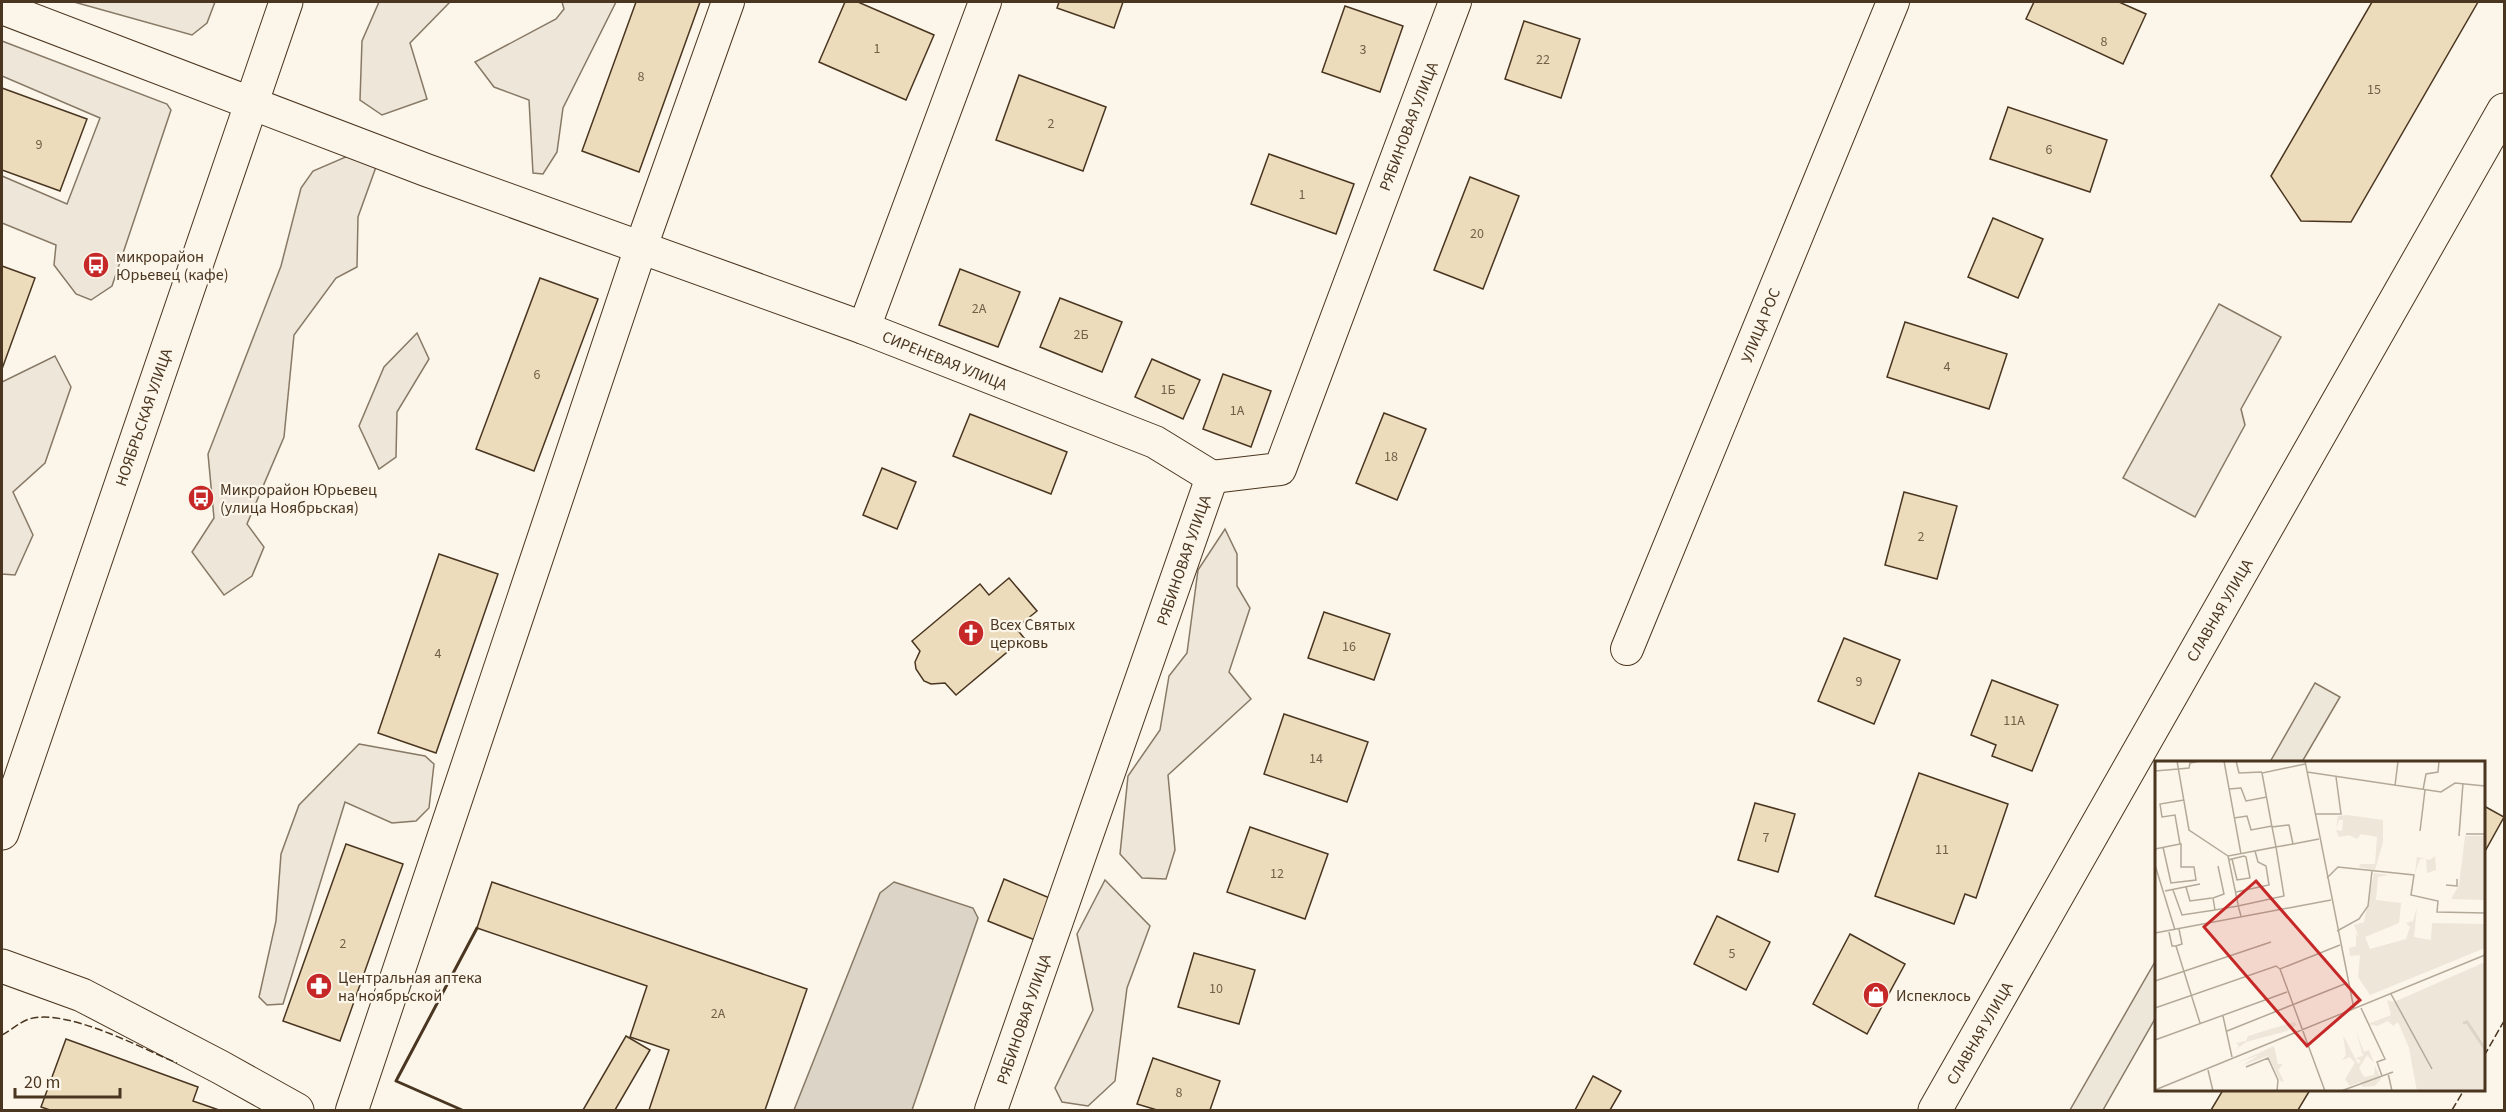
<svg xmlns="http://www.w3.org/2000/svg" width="2506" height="1112" viewBox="0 0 2506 1112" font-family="'Source Sans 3',sans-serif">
<rect width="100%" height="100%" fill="#fbf6e9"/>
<!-- green -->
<g fill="#ede6d9" stroke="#887966" stroke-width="1.5">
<path d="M 74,2 L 215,2 L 207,23 L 192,35 Z"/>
<path d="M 379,2 L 450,2 L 410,43 L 427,99 L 382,115 L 360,100 L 362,41 Z"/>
<path d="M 562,2 L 616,2 L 563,108 L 557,152 L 543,174 L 533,173 L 529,100 L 494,87 L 475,62 L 556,19 L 564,9 Z"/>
<path d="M 2,41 L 167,104 L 171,110 L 112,286 L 91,300 L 76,294 L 54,265 L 56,245 L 2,223 L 2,176 L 67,204 L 100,118 L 2,76 Z"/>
<path d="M 357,152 L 376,167 L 358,217 L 357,267 L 336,278 L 294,335 L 284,437 L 247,524 L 264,547 L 252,576 L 224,595 L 192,552 L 214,518 L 208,454 L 281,266 L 301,188 L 313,171 Z"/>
<path d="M 2219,304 L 2281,337 L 2241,409 L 2245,425 L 2195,517 L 2123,478 Z"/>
<path d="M 417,333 L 429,359 L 397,412 L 396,457 L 379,469 L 359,426 L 384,367 Z"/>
<path d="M 55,356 L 71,387 L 45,463 L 13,492 L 33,535 L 15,575 L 2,574 L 2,382 Z"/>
<path d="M 1225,529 L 1237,554 L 1237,586 L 1250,608 L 1229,672 L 1251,699 L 1168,775 L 1175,850 L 1166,879 L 1142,878 L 1120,854 L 1128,776 L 1160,730 L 1169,676 L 1187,653 L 1198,570 Z"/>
<path d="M 359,744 L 425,756 L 434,764 L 429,808 L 416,821 L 392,823 L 345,802 L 283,1004 L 267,1005 L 259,997 L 276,921 L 281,854 L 299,805 Z"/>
<path d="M 1105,880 L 1150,926 L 1127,988 L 1115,1081 L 1088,1106 L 1062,1102 L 1055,1088 L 1093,1010 L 1077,934 Z"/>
</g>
<!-- parking -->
<g fill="#ede7d9" stroke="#887966" stroke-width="1.5">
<path d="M 2315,683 L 2340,697 L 2302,762 L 2270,762 Z"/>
<path d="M 2156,960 L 2156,1017 L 2103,1110 L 2070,1110 Z"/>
</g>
<!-- water -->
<path fill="#dcd4c6" stroke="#887966" stroke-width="1.5" d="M 894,882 L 973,908 L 978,918 L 912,1110 L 794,1110 L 880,893 Z"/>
<!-- building -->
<g fill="#ecdcbc" stroke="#4a3520" stroke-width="1.5">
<path d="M 636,2 L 700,2 L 639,172 L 582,151 Z"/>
<path d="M 845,2 L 858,2 L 934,35 L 906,100 L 819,62 Z"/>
<path d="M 1059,2 L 1123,2 L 1114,28 L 1057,8 Z"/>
<path d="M 2034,2 L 2119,2 L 2146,14 L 2123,64 L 2026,19 Z"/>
<path d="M 2372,2 L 2478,2 L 2351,222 L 2301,221 L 2271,176 Z"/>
<path d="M 1345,6 L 1403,26 L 1380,92 L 1322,72 Z"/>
<path d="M 1524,21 L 1580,39 L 1561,98 L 1505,79 Z"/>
<path d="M 1019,75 L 1106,107 L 1083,171 L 996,140 Z"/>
<path d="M 2,88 L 87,119 L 60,191 L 2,170 Z"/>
<path d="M 2008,107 L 2107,140 L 2090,192 L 1990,159 Z"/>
<path d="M 1269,154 L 1354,184 L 1336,234 L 1251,204 Z"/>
<path d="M 1470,177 L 1519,196 L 1483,289 L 1434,270 Z"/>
<path d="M 1993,218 L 2043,239 L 2018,298 L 1968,277 Z"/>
<path d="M 2,266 L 35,278 L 2,369 Z"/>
<path d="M 960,269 L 1020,292 L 998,347 L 939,325 Z"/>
<path d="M 540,278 L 598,299 L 534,471 L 476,449 Z"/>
<path d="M 1060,298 L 1122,322 L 1102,372 L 1040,347 Z"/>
<path d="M 1905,322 L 2007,354 L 1989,409 L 1887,377 Z"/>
<path d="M 1152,359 L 1200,380 L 1183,419 L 1135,397 Z"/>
<path d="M 1223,374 L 1271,391 L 1251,447 L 1203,429 Z"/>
<path d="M 1384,413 L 1426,429 L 1397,500 L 1356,483 Z"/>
<path d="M 970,414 L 1067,452 L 1051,494 L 953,456 Z"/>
<path d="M 882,468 L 916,482 L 897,529 L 863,515 Z"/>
<path d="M 1904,492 L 1957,506 L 1937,579 L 1885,565 Z"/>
<path d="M 439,554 L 498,574 L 436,753 L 378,733 Z"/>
<path d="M 1009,578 L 1037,611 L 1016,628 L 1024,638 L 956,695 L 945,683 L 931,684 L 924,681 L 916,669 L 915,662 L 920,651 L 912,641 L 980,584 L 989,595 Z"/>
<path d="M 1324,612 L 1390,634 L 1374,680 L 1308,658 Z"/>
<path d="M 1844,638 L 1900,660 L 1874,724 L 1818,701 Z"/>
<path d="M 1992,680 L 2058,705 L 2032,771 L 1992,756 L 1996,745 L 1971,735 Z"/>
<path d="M 1284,714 L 1368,742 L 1347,802 L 1264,774 Z"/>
<path d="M 1919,773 L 2008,804 L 1976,898 L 1965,894 L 1954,924 L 1875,896 Z"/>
<path d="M 1755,803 L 1795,814 L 1778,872 L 1738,860 Z"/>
<path d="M 2484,806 L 2504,817 L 2484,853 Z"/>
<path d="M 1250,827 L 1328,854 L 1305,919 L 1227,892 Z"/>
<path d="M 346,844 L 403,864 L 340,1041 L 283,1021 Z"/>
<path d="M 1004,879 L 1052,899 L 1035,940 L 988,921 Z"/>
<path d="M 492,882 L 807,989 L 765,1110 L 649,1110 L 669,1050 L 630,1037 L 647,986 L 477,928 Z"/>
<path d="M 1717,916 L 1770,942 L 1746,990 L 1694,964 Z"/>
<path d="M 1850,934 L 1905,964 L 1867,1034 L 1813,1004 Z"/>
<path d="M 1194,953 L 1255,970 L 1239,1024 L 1178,1007 Z"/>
<path d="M 626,1036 L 650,1050 L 615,1110 L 583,1110 Z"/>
<path d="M 66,1039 L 198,1087 L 193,1101 L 219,1110 L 50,1110 L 41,1107 Z"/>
<path d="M 1153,1058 L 1220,1081 L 1210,1110 L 1157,1110 L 1137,1104 Z"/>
<path d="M 1593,1076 L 1621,1091 L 1610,1110 L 1575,1110 Z"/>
<path d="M 2223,1090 L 2310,1090 L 2298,1110 L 2211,1110 Z"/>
</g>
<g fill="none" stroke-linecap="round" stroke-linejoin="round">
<defs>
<g id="street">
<path d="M 2,8 L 426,170 L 864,328 L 1155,442 L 1212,477"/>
<path d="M 864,328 L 985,2"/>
<path d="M 1212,477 L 1280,469 L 1455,2"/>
<path d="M 1627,649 L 1893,2"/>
<path d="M 352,1110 L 641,247 L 728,2"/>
<path d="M 991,1110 L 1212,477"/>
</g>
<g id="secondary">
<path d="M 2,966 L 82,995 L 220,1067 L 297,1110"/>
<path d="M 1935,1110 L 2504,110"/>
</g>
<path id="highway" d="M 2,833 L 286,2"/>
</defs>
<!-- street casing -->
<use href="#street" stroke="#4a3520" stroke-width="34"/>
<!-- secondary casing -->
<use href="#secondary" stroke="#4a3520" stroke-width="35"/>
<!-- highway casing -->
<use href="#highway" stroke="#4a3520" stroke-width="35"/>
<!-- street -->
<use href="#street" stroke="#fbf6e9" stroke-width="32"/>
<!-- secondary -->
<use href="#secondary" stroke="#fbf6e9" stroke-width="33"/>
<!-- highway -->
<use href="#highway" stroke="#fbf6e9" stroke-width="33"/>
<!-- fence -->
<g stroke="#4a3520" stroke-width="1.5" stroke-dasharray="8 3" stroke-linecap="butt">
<path d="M 2,1035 C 10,1031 20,1022 29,1019 C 67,1008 141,1048 177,1063"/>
<path d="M 2484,1056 L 2504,1021"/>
<path d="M 2452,1110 L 2464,1090"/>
</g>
<!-- wall -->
<path stroke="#4a3520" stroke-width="3" d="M 462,1110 L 396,1081 L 477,928"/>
</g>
<!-- icons -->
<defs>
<symbol id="bus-disc" viewBox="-11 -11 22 22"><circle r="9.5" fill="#c62828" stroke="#fbf6e9"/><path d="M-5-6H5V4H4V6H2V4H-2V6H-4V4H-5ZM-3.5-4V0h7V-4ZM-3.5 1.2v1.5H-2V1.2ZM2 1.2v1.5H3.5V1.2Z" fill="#fff"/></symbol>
<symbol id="church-disc" viewBox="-11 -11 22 22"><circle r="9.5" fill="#c62828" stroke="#fbf6e9"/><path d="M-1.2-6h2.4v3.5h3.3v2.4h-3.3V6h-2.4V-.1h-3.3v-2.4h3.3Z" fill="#fff"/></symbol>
<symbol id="pharmacy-disc" viewBox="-11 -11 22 22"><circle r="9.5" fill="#c62828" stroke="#fbf6e9"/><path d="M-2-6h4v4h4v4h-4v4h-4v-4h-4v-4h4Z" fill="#fff"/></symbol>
<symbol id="shop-disc" viewBox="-11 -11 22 22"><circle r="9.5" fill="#c62828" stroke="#fbf6e9"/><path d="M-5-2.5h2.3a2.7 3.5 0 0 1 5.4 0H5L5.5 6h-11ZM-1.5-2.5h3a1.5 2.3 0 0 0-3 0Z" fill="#fff"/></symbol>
</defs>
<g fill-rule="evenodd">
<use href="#bus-disc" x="81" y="250" width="30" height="30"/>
<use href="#bus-disc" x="186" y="483" width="30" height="30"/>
<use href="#church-disc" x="956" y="618" width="30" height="30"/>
<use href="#pharmacy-disc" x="304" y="971" width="30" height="30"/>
<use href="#shop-disc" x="1861" y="980" width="30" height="30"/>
</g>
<g text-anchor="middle" stroke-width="4.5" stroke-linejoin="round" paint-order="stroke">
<!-- number labels -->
<g font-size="14" fill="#725f47">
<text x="2104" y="46">8</text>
<text x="877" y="53">1</text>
<text x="1363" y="54">3</text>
<text x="1543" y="64">22</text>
<text x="641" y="81">8</text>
<text x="2374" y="94">15</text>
<text x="1051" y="128">2</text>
<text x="39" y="149">9</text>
<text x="2049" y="154">6</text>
<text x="1302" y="199">1</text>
<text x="1477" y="238">20</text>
<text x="979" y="313">2А</text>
<text x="1081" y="339">2Б</text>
<text x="1947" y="371">4</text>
<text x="537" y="379">6</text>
<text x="1168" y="394">1Б</text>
<text x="1237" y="415">1А</text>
<text x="1391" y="461">18</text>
<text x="1921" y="541">2</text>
<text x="1349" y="651">16</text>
<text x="438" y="658">4</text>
<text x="1859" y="686">9</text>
<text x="2014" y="725">11А</text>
<text x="1316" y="763">14</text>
<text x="1766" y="842">7</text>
<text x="1942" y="854">11</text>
<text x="1277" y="878">12</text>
<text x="343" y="948">2</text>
<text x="1732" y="958">5</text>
<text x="1216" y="993">10</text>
<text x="718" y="1018">2А</text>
<text x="1179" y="1097">8</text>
</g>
<!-- street labels -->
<g font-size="16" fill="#4a3520" stroke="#fbf6e9">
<text transform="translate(1408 126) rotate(-69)" y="6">РЯБИНОВАЯ УЛИЦА</text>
<text transform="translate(1760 325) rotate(-68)" y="6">УЛИЦА РОС</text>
<text transform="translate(945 360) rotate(22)" y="6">СИРЕНЕВАЯ УЛИЦА</text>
<text transform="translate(143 417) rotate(-71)" y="6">НОЯБРЬСКАЯ УЛИЦА</text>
<text transform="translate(1183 560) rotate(-71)" y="6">РЯБИНОВАЯ УЛИЦА</text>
<text transform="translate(2219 610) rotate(-60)" y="6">СЛАВНАЯ УЛИЦА</text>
<text transform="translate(1023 1019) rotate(-71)" y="6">РЯБИНОВАЯ УЛИЦА</text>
<text transform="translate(1979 1033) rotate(-60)" y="6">СЛАВНАЯ УЛИЦА</text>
</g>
<!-- poi labels -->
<g font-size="16" fill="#4a3520" stroke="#fbf6e9" text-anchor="start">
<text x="116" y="262">микрорайон<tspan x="116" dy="18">Юрьевец (кафе)</tspan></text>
<text x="220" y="495">Микрорайон Юрьевец<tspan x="220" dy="18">(улица Ноябрьская)</tspan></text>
<text x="990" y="630">Всех Святых<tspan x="990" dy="18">церковь</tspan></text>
<text x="338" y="983">Центральная аптека<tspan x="338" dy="18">на ноябрьской</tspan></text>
<text x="1896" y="1001">Испеклось</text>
</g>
</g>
<!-- overview -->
<g transform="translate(2155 761)">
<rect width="330" height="330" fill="#fbf6e9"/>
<path d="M 192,54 L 228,59 L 228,81 L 220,109 L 204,106 L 205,103 L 220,103 L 222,76 L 206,73 L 202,78 L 194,74 L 184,76 L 181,69 L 187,70 L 188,59 L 184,59 L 181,67 L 183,55 ZM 310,75 L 330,75 L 330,139 L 296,138 L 304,124 ZM 262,96 L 275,99 L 280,95 L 281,109 L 272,112 L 271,98 L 265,98 L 260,112 ZM 219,112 L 234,114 L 223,116 L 221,139 L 246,142 L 244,162 L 210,176 L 215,188 L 251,178 L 255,166 L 251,162 L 258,160 L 262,146 L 259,176 L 276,179 L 277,162 L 330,163 L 330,187 L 215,234 L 203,216 L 205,194 L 195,195 L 194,187 L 201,185 L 201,173 L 204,176 L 199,164 L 209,161 ZM 330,201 L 330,330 L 262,330 L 254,287 L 243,261 L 238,265 L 233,260 L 222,265 L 213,263 L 236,254 L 232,239 L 239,241 ZM 139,261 L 142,264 L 132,270 L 91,281 L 80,289 L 84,285 L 81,282 L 91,280 L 93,275 ZM 201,270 L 209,291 L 214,289 L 219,302 L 212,294 L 204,307 L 209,316 L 219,314 L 220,305 L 226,318 L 220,325 L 208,326 L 205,321 L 195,325 L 190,318 L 200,302 L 195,296 L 187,299 L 191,294 L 188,274 L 203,303 L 206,300 L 201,297 L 208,295 ZM 119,285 L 123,303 L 128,303 L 123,309 L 129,320 L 126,321 L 113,295 L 88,304 L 104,294 L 82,302 Z" fill="#ede6d9"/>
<path fill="none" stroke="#dcd4c6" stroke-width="3" d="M 308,262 L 312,261 L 330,288"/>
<path fill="none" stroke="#b4a999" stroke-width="1.5" d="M 22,0 L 34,69 L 73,95M 69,0 L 86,93M 81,0 L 84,12 L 107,11M 150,0 L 199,248M 0,10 L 34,7 L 35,2 L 45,0M 152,11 L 286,31 L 300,22 L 330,25M 240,25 L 243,0M 74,28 L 86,27 L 91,40 L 112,36M 268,29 L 271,13 L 283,11 L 284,0M 160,53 L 186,53 L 181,16M 79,57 L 92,55 L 96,69 L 117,65M 117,66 L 107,12 L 150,3M 265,70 L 270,29M 311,73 L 330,73M 304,75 L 308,22M 25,83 L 20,54 L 7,56 L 5,43 L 29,39M 138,83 L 134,64 L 117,66 L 121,86 L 138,83 L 164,78M 0,88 L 25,83 L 26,83 L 26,106 L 39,106 L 41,119 L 16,122 L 8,86M 74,99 L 76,98 L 77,98 L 89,95 L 91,96 L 95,117 L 82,119 L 77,98M 0,104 L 20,169M 63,105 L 69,133 L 58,137 L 60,149 L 83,145M 172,117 L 183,106 L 259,114 L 256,134 L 283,140 L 282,151 L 330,152M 291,124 L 302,125 L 302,118M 31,126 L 35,140 L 57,137M 18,129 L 27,154 L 60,149M 10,130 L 45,123M 81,131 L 114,124 L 111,105 L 103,101 L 100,90M 83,145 L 129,135 L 121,86 L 73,95 L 84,148 L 86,155M 24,168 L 27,183 L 21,185 L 45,262M 182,170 L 204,158 L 213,145 L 217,110M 14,171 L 17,185 L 21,185M 0,172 L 176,139M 125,208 L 170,330M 0,220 L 116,181M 236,233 L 277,308M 0,247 L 121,205 L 125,208 L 185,184M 206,247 L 230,298 L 222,301 L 227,315M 68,255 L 77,296M 72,270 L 192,222M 0,279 L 132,231M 91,306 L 113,297 L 123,319 L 122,330M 53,309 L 58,330M 233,312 L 237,330M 0,329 L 330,194M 186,330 L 238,311"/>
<path fill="#c62828" fill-opacity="0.15" stroke="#c62828" stroke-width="3" d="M 101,120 L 205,239 L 152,285 L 49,166 Z"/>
<rect width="330" height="330" fill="none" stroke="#4a3520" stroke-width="3"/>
</g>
<!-- border -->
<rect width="2506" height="1112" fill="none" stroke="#4a3520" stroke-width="6"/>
<!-- scale -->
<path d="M15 1088v9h105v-9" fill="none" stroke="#4a3520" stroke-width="3"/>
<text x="24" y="1088" font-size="18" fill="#4a3520" stroke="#fbf6e9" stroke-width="4.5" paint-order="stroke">20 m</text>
</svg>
